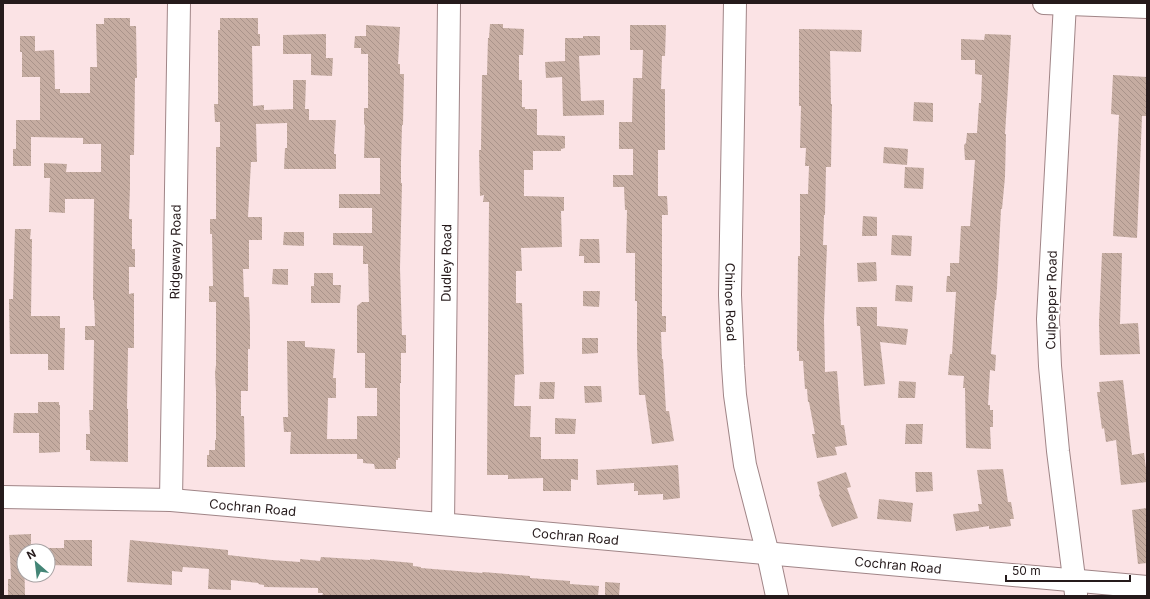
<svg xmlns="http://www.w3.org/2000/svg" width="1150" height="599" viewBox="0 0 1150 599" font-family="Inter,sans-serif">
<defs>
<pattern id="building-back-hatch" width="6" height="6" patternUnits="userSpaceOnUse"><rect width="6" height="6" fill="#c5aca1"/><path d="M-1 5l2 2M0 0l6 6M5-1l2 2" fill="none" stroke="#a9938a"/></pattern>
</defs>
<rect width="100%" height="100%" fill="#fbe3e5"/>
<!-- building -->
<g fill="url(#building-back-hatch)">
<path d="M 104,18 L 130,18 L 130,26 L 136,26 L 137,78 L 135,78 L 134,155 L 130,155 L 130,187 L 129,219 L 132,219 L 132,249 L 135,249 L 135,267 L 129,267 L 129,294 L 134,293 L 134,348 L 128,348 L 127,409 L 128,409 L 128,462 L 90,461 L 90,450 L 86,450 L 86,434 L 90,434 L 89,410 L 93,410 L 94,340 L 85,340 L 85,326 L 95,326 L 94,300 L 93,300 L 94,199 L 65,199 L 65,213 L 49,212 L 50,178 L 44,178 L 44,163 L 67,164 L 66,172 L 101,172 L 101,144 L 83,144 L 83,138 L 31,137 L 31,166 L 13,166 L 13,149 L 16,149 L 16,120 L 40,120 L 40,77 L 22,77 L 22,52 L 20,52 L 20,36 L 35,36 L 35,51 L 54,50 L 55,89 L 60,89 L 60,93 L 90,93 L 90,67 L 97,67 L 96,24 L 104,24 Z"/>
<path d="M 220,18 L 258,18 L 258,34 L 260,34 L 260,46 L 252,46 L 253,106 L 264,105 L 264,110 L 293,109 L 293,80 L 306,80 L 305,109 L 309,109 L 309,120 L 336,120 L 334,154 L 336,154 L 336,169 L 284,169 L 285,148 L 287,148 L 287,123 L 256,124 L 257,162 L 251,162 L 248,217 L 262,217 L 262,240 L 249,240 L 249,269 L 243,269 L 244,297 L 249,297 L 250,324 L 250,349 L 248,349 L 248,391 L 241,391 L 241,416 L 244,416 L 245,467 L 207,467 L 207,455 L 209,455 L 209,450 L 215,450 L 215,440 L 216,440 L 216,391 L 215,373 L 216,365 L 216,302 L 209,302 L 209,286 L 213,286 L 212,234 L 210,234 L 210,219 L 216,219 L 216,147 L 220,147 L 220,122 L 215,122 L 214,104 L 218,104 L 218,30 L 220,30 Z"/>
<path d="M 490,24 L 503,24 L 503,28 L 524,29 L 523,55 L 519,55 L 519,80 L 522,80 L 522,107 L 525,107 L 525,109 L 537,109 L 537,135 L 565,136 L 565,148 L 561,149 L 561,151 L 533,151 L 533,170 L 524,170 L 524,196 L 564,197 L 564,211 L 561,211 L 562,247 L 521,248 L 522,271 L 516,271 L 516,303 L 522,303 L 524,374 L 515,375 L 514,406 L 531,406 L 530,437 L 541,437 L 541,459 L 578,459 L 578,480 L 571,479 L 571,491 L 543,491 L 543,478 L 508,479 L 508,475 L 487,475 L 489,202 L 483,202 L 484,195 L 480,196 L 479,150 L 481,150 L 482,75 L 487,75 L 488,38 L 489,38 Z"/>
<path d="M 366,25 L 400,27 L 398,64 L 400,64 L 400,74 L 404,74 L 403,125 L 402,125 L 401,161 L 401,183 L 402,183 L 400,268 L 402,335 L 406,335 L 406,353 L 401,353 L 401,383 L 400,383 L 400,458 L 398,458 L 398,460 L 396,460 L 396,469 L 375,469 L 374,464 L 363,463 L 363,459 L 357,459 L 357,454 L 290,454 L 291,432 L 284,432 L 283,417 L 288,417 L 287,341 L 305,341 L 305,347 L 335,349 L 333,378 L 336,378 L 336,398 L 328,398 L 327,439 L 357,439 L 357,416 L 377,416 L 377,388 L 365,388 L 365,353 L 357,353 L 357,306 L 362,302 L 369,302 L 368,264 L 363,264 L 363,246 L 333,245 L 333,233 L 372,233 L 372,208 L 339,208 L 339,194 L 380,194 L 380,158 L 364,158 L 365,125 L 364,124 L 364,108 L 368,108 L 368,54 L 361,54 L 361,48 L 354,48 L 355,36 L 366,36 Z"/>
<path d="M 630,25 L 666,25 L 665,56 L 662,56 L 661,89 L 665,89 L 665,150 L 658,150 L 658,196 L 667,196 L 668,215 L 662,215 L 662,316 L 666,316 L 666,332 L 661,332 L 662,359 L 663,359 L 666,411 L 669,411 L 674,441 L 652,444 L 645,395 L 639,395 L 637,347 L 637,301 L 635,301 L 635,253 L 626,253 L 627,210 L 625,210 L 624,187 L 613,187 L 613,175 L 633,175 L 633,149 L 619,149 L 619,122 L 632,122 L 633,78 L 642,78 L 643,50 L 630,50 Z"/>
<path d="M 799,29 L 862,30 L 861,52 L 830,51 L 831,104 L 832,104 L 831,167 L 826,167 L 825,215 L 824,215 L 823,245 L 827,245 L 824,320 L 825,372 L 837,371 L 841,425 L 844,425 L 847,445 L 835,447 L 837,455 L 817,458 L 812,434 L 815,434 L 809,402 L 808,402 L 807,389 L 805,389 L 803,361 L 799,361 L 799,351 L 797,351 L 798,256 L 800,256 L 800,194 L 808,194 L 809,166 L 805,166 L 806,148 L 800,148 L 801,106 L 799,106 Z"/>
<path d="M 326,34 L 326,58 L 333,58 L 332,76 L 311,75 L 311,54 L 283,54 L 283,35 Z"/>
<path d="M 985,34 L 1011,35 L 1008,87 L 1005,134 L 1006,134 L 1005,177 L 1002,209 L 1001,209 L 997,288 L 996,300 L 995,300 L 991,354 L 996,355 L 995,371 L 990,370 L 988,405 L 990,405 L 990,410 L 993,410 L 993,427 L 990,427 L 991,449 L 966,448 L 965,388 L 963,388 L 964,376 L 948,375 L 950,354 L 952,354 L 956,292 L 946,292 L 947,276 L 950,276 L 950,263 L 959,263 L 961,226 L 970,226 L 975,160 L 965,160 L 964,145 L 966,143 L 967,133 L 977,133 L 979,103 L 981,103 L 982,75 L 975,74 L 975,60 L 961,60 L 961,39 L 984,40 Z"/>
<path d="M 583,36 L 600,36 L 600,55 L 579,56 L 581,101 L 604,100 L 604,115 L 563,116 L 562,77 L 546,78 L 545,62 L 565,61 L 565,38 L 583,38 Z"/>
<path d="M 1113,75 L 1147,77 L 1147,116 L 1142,116 L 1137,238 L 1113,236 L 1119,115 L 1111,114 Z"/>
<path d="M 914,102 L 933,103 L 933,122 L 913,121 Z"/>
<path d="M 884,147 L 908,149 L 907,165 L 883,163 Z"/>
<path d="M 905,167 L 924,168 L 923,189 L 904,188 Z"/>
<path d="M 863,216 L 877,217 L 877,236 L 862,236 Z"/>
<path d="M 15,229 L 31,229 L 30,239 L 32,239 L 31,316 L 60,316 L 60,328 L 65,328 L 64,370 L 48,370 L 48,354 L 10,354 L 9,299 L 13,299 Z"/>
<path d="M 284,232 L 304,232 L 304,246 L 283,245 Z"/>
<path d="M 892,235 L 912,236 L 911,256 L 891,255 Z"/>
<path d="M 580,239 L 599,239 L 600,263 L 584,263 L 584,256 L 579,256 Z"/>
<path d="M 1102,253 L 1122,253 L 1120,324 L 1138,323 L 1140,354 L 1100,355 L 1099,323 Z"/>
<path d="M 876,262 L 877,281 L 858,282 L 857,263 Z"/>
<path d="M 273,269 L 288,269 L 288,285 L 272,284 Z"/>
<path d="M 314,273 L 333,273 L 333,285 L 341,285 L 340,303 L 311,303 L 311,286 L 314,286 Z"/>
<path d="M 896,285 L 913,286 L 912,302 L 895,301 Z"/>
<path d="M 583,291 L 600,291 L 599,307 L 583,306 Z"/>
<path d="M 856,307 L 877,307 L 877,326 L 908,329 L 906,345 L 880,342 L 885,384 L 864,386 L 860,326 L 857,326 Z"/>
<path d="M 582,338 L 598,338 L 598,353 L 582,354 Z"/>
<path d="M 1123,380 L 1132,455 L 1144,453 L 1146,469 L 1147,469 L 1147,482 L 1121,485 L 1116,440 L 1106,442 L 1104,428 L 1102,429 L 1097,392 L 1100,392 L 1099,382 Z"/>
<path d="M 899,381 L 916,382 L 915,398 L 898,398 Z"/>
<path d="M 540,382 L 555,382 L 554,399 L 539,399 Z"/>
<path d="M 584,386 L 601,386 L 602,402 L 585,403 Z"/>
<path d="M 38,402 L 59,402 L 59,405 L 60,405 L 60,452 L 39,453 L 39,433 L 13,433 L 14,413 L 38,413 Z"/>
<path d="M 555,418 L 576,419 L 575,434 L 555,434 Z"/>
<path d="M 906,424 L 923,424 L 922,444 L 905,444 Z"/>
<path d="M 678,465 L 680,498 L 663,500 L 663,494 L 638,495 L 638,491 L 634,491 L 634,483 L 597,485 L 596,470 Z"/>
<path d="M 1003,469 L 1008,502 L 1011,502 L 1014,519 L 1010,519 L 1011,526 L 989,529 L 989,526 L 956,531 L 953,514 L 979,511 L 978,504 L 982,504 L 977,470 Z"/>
<path d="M 846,472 L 851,487 L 847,488 L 858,518 L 832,527 L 819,495 L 820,494 L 817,482 Z"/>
<path d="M 915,472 L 932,472 L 933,491 L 916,492 Z"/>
<path d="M 879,499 L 913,503 L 911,522 L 877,519 Z"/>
<path d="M 1147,508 L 1147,563 L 1138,564 L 1132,510 Z"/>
<path d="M 31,534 L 31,548 L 64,548 L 64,540 L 92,540 L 92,566 L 48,565 L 48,551 L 24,551 L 25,595 L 8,595 L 8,579 L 11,579 L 9,535 Z"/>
<path d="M 130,540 L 228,550 L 228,555 L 272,560 L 300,562 L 300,559 L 320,561 L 321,557 L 370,560 L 370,559 L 413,563 L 413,566 L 421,567 L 421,568 L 482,573 L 483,572 L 530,576 L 530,578 L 570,581 L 570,584 L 599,586 L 598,596 L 322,596 L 323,593 L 318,593 L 318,588 L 264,587 L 264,585 L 258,584 L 259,583 L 231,580 L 231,590 L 208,589 L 209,569 L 183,567 L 182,572 L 172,571 L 172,585 L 127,582 Z"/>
<path d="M 605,582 L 620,583 L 619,596 L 605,596 Z"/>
</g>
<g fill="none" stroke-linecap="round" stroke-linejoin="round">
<defs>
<g id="minor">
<path id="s1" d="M 735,3 L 730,295 L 733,366 L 735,395 L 745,465 L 768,554 L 777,596"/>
<path d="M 1044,3 L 1147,7"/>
<path d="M 1065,3 L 1048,319 L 1050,366 L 1058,451 L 1076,594"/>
<path id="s2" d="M 3,497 L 171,500 L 1147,587"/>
<path id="s3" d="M 171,500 L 179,3"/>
<path id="s4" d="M 443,524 L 449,3"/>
</g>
</defs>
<!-- minor casing -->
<use href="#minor" stroke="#a08587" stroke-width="24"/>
<!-- minor -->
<use href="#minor" stroke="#fff" stroke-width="22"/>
</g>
<g text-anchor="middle" stroke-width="4" stroke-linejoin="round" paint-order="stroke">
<!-- street labels -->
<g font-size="13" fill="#251a1b" stroke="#fff">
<text dy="5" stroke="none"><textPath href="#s3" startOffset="248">Ridgeway Road</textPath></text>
<text dy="5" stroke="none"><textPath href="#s4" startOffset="261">Dudley Road</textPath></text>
<text transform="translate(1051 300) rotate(-89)" y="5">Culpepper Road</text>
<text dy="5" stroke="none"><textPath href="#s1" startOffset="299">Chinoe Road</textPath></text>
<text dy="5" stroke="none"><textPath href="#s2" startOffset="250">Cochran Road</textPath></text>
<text dy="5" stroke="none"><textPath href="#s2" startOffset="574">Cochran Road</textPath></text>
<text dy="5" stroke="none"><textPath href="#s2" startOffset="898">Cochran Road</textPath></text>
</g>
</g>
<!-- border -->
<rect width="1150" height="599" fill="none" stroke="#251a1b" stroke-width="8"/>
<!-- north arrow -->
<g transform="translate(36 563) rotate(332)"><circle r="19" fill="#ffffff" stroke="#a8a3a4"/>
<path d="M0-3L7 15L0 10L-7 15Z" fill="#438576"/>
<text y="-6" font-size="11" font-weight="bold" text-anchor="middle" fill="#251a1b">N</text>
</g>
<!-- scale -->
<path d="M1006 575v6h124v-6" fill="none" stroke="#251a1b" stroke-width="2"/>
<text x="1012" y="575" font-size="12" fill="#251a1b" stroke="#ffffff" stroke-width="3" paint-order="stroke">50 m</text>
</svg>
